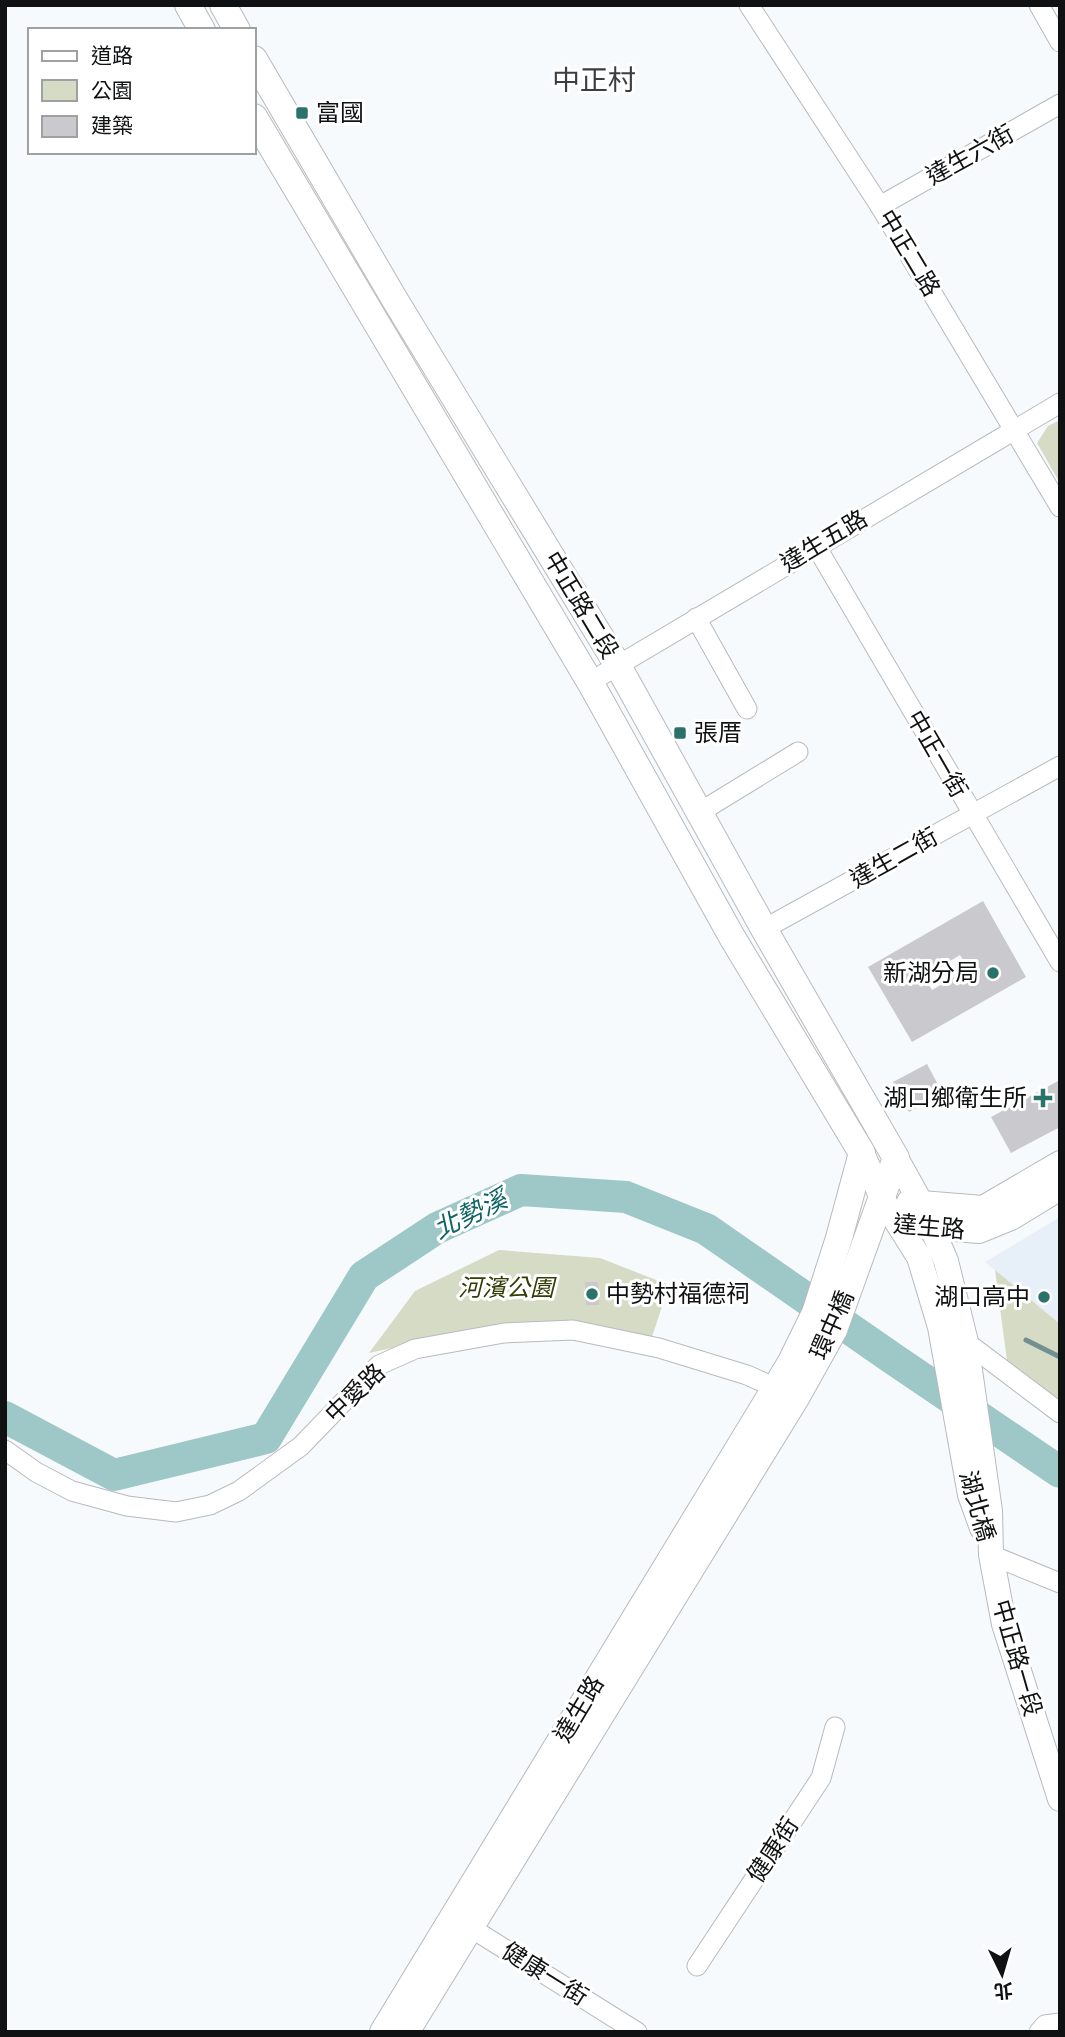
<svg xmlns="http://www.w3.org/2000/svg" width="1065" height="2037" viewBox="0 0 1065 2037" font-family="'Source Serif 4','Noto Sans TC',serif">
<rect width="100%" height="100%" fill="#f7fafd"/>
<!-- built -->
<path fill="#e7eff8" d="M 1060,1217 L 1060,1324 L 985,1262 Z"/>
<!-- green -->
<g fill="#d6dbc5">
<path d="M 1060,420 L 1060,483 L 1037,443 L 1048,426 Z"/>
<path d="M 499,1250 L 600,1258 L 669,1285 L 652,1337 L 571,1320 L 482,1328 L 369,1353 L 415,1291 Z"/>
<path d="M 995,1270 L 1060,1324 L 1060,1402 L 1007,1361 Z"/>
</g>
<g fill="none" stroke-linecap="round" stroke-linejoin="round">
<!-- stream -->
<path stroke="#739091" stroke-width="5" d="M 1026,1340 L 1060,1357"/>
<!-- river -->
<path stroke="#9ec7c7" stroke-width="32" d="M 5,1417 L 114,1475 L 266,1438 L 364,1276 L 437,1228 L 521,1190 L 626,1197 L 706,1229 L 892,1358 L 1060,1472"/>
</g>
<!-- building -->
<g fill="#cac9cd" fill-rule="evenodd">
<path d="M 983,901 L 1026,977 L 912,1042 L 868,967 ZM 960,955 L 968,969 L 932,990 L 924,977 Z"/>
<path d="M 927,1064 L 943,1094 L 909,1112 L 893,1082 Z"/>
<path d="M 1060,1080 L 1060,1127 L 1011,1153 L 991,1117 Z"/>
<path d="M 585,1282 L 598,1282 L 599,1305 L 586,1305 Z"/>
</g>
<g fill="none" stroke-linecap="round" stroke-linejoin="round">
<defs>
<g id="minor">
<path d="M 749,5 L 880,206 L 1060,507"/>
<path d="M 1039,5 L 1060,42"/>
<path d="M 880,206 L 1060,104"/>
<path d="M 816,546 L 1060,962"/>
<path d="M 696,618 L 747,709"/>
<path d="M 590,682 L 1060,403"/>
<path d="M 700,812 L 798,752"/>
<path d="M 764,929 L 1060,766"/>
<path d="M 966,1342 L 1060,1413"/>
<path d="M 5,1450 L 36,1472 L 72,1491 L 127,1506 L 176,1512 L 210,1505 L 239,1491 L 301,1446 L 379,1365 L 415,1349 L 504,1333 L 573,1330 L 659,1348 L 747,1375 L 787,1393"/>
<path d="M 991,1555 L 1060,1583"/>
<path d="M 460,1921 L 637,2032"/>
<path d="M 697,1966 L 821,1778 L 835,1727"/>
<path d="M 1039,2032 L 1045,2025 L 1060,2023"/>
</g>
<g id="tertiary">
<path d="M 862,1153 L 883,1200 L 919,1257 L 940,1327 L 970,1495 L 982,1528"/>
<path d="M 896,1158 L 921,1203 L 946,1261 L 966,1342 L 990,1511 L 991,1555 L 1004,1624 L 1060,1799"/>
<path d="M 909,1202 L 983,1208 L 1060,1163"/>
<path d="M 917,1226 L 979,1231 L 1011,1218 L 1060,1188"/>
</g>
<g id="secondary">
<path d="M 188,5 L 202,30"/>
<path d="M 223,5 L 237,30"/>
<path d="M 254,59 L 395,300 L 617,664 L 764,929 L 896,1158 L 834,1330 L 796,1398 L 406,2032"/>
<path d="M 254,117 L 590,682 L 732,937 L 862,1153 L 839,1238 L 815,1313 L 791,1362 L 383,2032"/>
</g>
</defs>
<!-- minor casing -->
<use href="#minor" stroke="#b8babd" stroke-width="21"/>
<!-- tertiary casing -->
<use href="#tertiary" stroke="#b8babd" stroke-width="26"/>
<!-- secondary casing -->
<use href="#secondary" stroke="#b8babd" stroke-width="28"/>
<!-- minor -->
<use href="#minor" stroke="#fff" stroke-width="19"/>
<!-- tertiary -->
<use href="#tertiary" stroke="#fff" stroke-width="24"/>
<!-- secondary -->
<use href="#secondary" stroke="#fff" stroke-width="26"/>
</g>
<!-- markers -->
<g fill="#2a726b" stroke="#fff" stroke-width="2.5">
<rect x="295" y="106" width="14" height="14" rx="3.5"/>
<rect x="673" y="726" width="14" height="14" rx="3.5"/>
<circle cx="993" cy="973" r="7"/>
<path d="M1039.5 1087.5h7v7h7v7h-7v7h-7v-7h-7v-7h7z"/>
<circle cx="592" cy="1294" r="7"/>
<circle cx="1044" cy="1297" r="7"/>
</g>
<g text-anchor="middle" stroke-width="6" stroke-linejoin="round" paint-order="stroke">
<!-- poi labels -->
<g font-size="24" fill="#101112" stroke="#fff" text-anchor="start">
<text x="316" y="121">富國</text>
<text x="694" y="741">張厝</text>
<text x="979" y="981" text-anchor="end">新湖分局</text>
<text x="1027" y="1106" text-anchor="end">湖口鄉衛生所</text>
<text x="606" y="1302">中勢村福德祠</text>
<text x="1030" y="1305" text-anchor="end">湖口高中</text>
</g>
<!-- street labels -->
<g font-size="24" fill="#101112" stroke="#fff">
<text transform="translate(970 155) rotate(-29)" y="8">達生六街</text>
<text transform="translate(909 253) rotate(59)" y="8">中正二路</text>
<text transform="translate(824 541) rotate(-31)" y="8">達生五路</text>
<text transform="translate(581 605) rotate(59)" y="8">中正路二段</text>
<text transform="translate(937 754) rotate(60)" y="8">中正一街</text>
<text transform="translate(894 858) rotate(-29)" y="8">達生二街</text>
<text transform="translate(929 1227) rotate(5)" y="8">達生路</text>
<text transform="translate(832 1325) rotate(-66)" y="8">環中橋</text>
<text transform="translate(355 1393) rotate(-44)" y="8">中愛路</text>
<text transform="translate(977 1506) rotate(74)" y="8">湖北橋</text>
<text transform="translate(1017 1658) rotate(74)" y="8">中正路一段</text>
<text transform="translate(579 1709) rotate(-59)" y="8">達生路</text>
<text transform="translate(773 1850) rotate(-57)" y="8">健康街</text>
<text transform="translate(545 1974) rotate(32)" y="8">健康一街</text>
</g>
<!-- park labels -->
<g font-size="24" font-style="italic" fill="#353c05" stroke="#fff">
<text x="506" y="1296">河濱公園</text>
</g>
<!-- water labels -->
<g font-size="26" font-style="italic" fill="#0f6364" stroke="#fff">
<text transform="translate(470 1214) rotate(-26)" y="9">北勢溪</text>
</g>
<!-- quarter labels -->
<g font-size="28" fill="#3c3e41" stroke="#fff">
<text x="594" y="90">中正村</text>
</g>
</g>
<!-- border -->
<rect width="1065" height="2037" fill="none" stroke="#101112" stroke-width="14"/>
<!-- legend -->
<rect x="28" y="28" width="228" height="126" fill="#ffffff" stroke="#9fa0a0" stroke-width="2"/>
<rect x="42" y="51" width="35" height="10" fill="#ffffff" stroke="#9fa0a0" stroke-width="2"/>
<text x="91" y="63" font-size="21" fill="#101112">道路</text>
<rect x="42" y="80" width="35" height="21" fill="#d6dbc5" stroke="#9fa0a0" stroke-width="2"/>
<text x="91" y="98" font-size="21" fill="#101112">公園</text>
<rect x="42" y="116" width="35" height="21" fill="#cac9cd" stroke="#9fa0a0" stroke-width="2"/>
<text x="91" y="133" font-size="21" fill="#101112">建築</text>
<!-- north arrow -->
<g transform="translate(1002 1974) rotate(175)" stroke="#ffffff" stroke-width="5" paint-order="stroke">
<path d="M0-5L12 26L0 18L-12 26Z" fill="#101112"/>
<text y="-10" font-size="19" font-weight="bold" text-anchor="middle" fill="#101112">北</text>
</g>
</svg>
